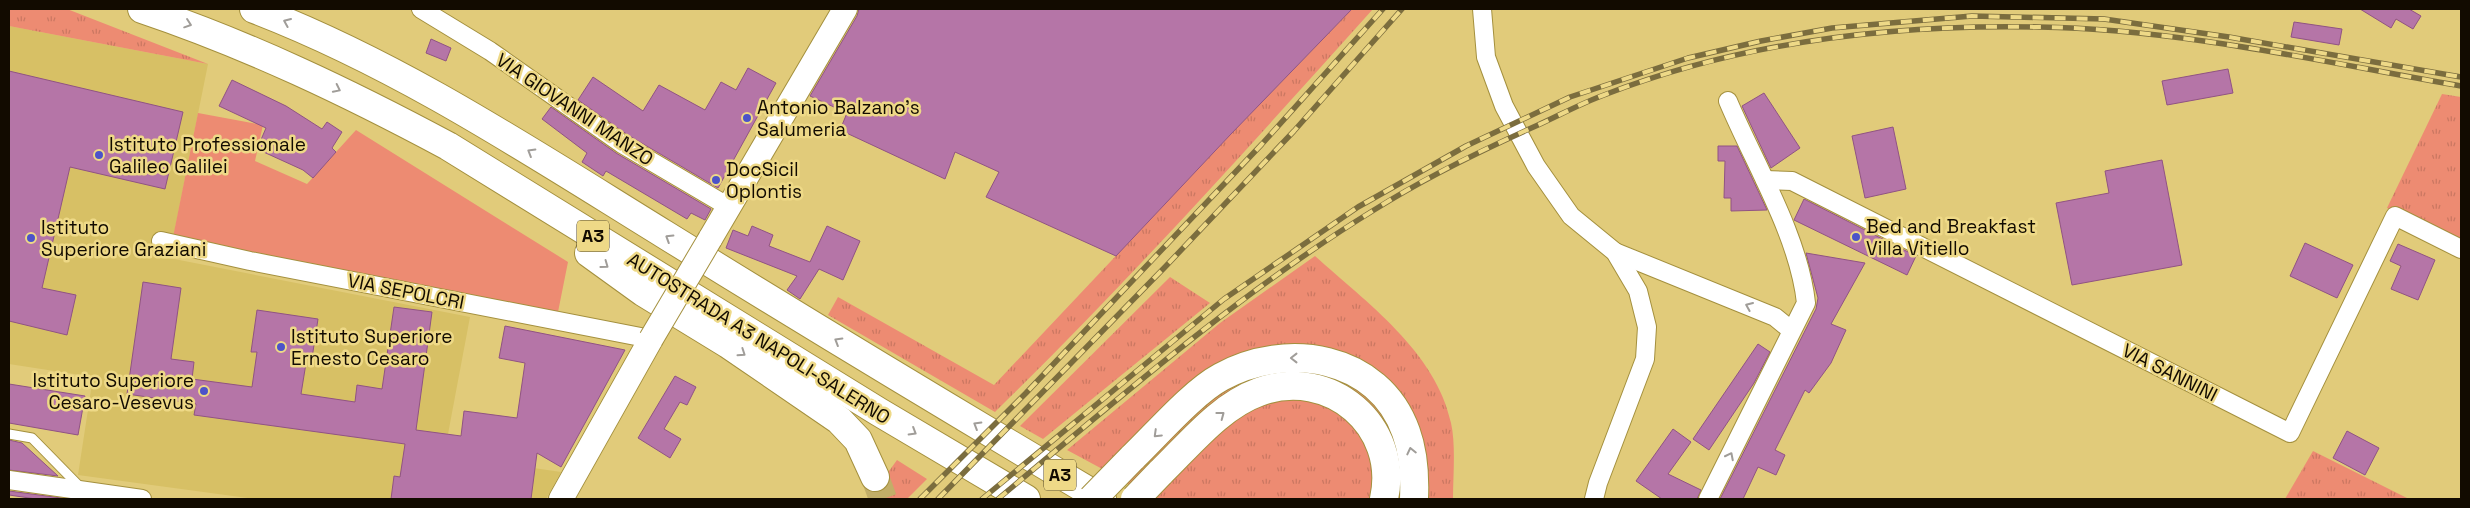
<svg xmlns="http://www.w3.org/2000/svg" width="2470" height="508" viewBox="0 0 2470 508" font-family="'Space Grotesk',sans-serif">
<defs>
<pattern id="grass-tufts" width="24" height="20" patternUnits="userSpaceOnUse" patternTransform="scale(1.25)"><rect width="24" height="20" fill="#ed8b72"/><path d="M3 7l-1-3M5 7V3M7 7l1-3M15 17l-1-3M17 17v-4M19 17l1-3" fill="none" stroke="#ca7761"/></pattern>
</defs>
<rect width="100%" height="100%" fill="#e1cb7a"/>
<!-- built -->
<path fill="#d7c065" d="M 9,26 L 208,64 L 169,258 L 470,317 L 448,434 L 458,457 L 561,472 L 546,499 L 255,499 L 78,475 L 93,377 L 9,364 Z"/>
<!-- grass -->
<g fill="url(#grass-tufts)">
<path d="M 9,9 L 67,9 L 208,64 L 9,26 Z"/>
<path d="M 1352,9 L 1373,9 C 1250,146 1127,283 995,412 L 828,315 L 838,297 L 994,385 L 1229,136 Z"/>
<path d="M 2442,94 L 2461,97 L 2461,245 L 2387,208 Z"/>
<path d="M 1315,256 C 1366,302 1436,352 1451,423 C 1456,445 1453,476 1453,499 L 1425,499 L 1398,398 L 1281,346 L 1253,350 L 1229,362 L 1106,471 L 1067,450 L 1220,323 Z"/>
<path d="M 1170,277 L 1210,303 L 1043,439 L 1020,426 Z"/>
<path d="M 1296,366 L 1345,379 L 1378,406 L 1399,443 L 1403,499 L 1394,499 L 1392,448 L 1287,375 L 1132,487 L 1125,482 L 1211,398 L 1245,378 Z"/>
<path d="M 1302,397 L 1345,411 L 1373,453 L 1374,499 L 1159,499 L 1154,496 L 1235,417 L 1258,402 Z"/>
<path d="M 2313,451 L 2409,499 L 2285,499 Z"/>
<path d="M 897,460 L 927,479 L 907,499 L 871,499 L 873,497 L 866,485 L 884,478 Z"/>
</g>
<!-- garden -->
<path fill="#ed8b72" d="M 198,113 L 263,125 L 255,161 L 307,184 L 356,130 L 568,262 L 558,312 L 173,237 Z"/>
<!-- building -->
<g fill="#b575a7" stroke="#905383">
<path d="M 859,9 L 1352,9 L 1231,134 L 1116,256 L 986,197 L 999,172 L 955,152 L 945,179 L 840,130 L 847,113 L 810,96 L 857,16 Z"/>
<path d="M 2360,9 L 2409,9 L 2421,16 L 2413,29 L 2396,19 L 2391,28 Z"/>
<path d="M 2294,22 L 2342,29 L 2339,45 L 2291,37 Z"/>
<path d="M 431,39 L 451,48 L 446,61 L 426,53 Z"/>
<path d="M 748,68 L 776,83 L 718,188 L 628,135 L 578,100 L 593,77 L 643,111 L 659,85 L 705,110 L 721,82 L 736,90 Z"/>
<path d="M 2228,69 L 2233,93 L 2167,105 L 2162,81 Z"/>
<path d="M 9,71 L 183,112 L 165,189 L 70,167 L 42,288 L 76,295 L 67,335 L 9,321 Z"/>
<path d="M 232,80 L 286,106 L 322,129 L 327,122 L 342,132 L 332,148 L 336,152 L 313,178 L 303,170 L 257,149 L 266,128 L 219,106 Z"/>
<path d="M 1764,93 L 1800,148 L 1771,168 L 1742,106 Z"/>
<path d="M 551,107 L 616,153 L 711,209 L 705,220 L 691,213 L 687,219 L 606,171 L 603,176 L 582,162 L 587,153 L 542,119 Z"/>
<path d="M 1893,127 L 1906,189 L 1865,198 L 1852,136 Z"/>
<path d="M 1718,146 L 1737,146 L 1767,210 L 1731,211 L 1731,198 L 1724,198 L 1725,161 L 1718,161 Z"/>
<path d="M 2162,160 L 2182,265 L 2072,285 L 2056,203 L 2109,193 L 2105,171 Z"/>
<path d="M 1804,199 L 1916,256 L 1907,275 L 1794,220 Z"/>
<path d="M 752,226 L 773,235 L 769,246 L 810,262 L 827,226 L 860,241 L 843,280 L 819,269 L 800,299 L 787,290 L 797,276 L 726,248 L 733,230 L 748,236 Z"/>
<path d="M 2305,243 L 2353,265 L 2337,298 L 2290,276 Z"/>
<path d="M 2398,244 L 2435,260 L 2418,300 L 2391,289 L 2401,266 L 2390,261 Z"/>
<path d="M 1806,253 L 1865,263 L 1831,324 L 1846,330 L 1831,363 L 1809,393 L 1805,390 L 1775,450 L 1785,455 L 1776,475 L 1758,467 L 1743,499 L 1720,499 L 1816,309 L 1818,298 Z"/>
<path d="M 143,282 L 181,288 L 171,359 L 194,362 L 192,379 L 252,387 L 257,352 L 251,352 L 257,310 L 318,319 L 312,358 L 307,357 L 301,394 L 355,402 L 357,385 L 382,389 L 394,307 L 432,312 L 416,430 L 461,436 L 464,411 L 517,418 L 525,363 L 499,358 L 505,326 L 625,350 L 561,467 L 537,453 L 531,499 L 391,499 L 394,476 L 400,477 L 405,444 L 194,415 L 196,404 L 127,394 Z"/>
<path d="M 1758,344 L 1770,352 L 1754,383 L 1709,450 L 1693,439 Z"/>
<path d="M 675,376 L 696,387 L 687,405 L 680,402 L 664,429 L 681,439 L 670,458 L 638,438 Z"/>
<path d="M 9,384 L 85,396 L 78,435 L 9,423 Z"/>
<path d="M 1673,429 L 1691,442 L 1668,474 L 1701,490 L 1697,499 L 1662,499 L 1636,481 Z"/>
<path d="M 2347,431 L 2379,448 L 2365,475 L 2333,458 Z"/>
<path d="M 9,440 L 22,443 L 58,476 L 9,470 Z"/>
<path d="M 9,491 L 69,499 L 36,499 L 9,495 Z"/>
</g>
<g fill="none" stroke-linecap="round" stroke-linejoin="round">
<!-- highway-tunnel -->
<path stroke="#c2ae68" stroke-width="28" stroke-dasharray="28 14" stroke-linecap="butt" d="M 875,477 L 883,499"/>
<defs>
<path id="lane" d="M 9,434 L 32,438 L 82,489"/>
<g id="street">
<path d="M 421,9 L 490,51 L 622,144 L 729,207"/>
<path d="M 1482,9 L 1486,57 L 1504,106 L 1536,166 L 1571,216 L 1615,252 L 1638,291 L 1647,327 L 1645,359 L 1598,483 L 1594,499"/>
<path d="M 1765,180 L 1792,181 L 2290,433 L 2395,216 L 2461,249"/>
<path d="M 161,241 L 250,261 L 651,339"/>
<path d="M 1615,252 L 1775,317 L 1791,330"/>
<path d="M 9,480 L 142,499"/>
<path d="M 1708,499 L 1806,303 C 1799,236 1754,163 1728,101"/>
</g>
<g id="secondary">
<path d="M 710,239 L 845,9"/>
<path d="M 561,499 L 651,339"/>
</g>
<g id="highway">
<path d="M 142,9 C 249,45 349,93 448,146 L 879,412 L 1026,499"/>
<path d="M 254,9 C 400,65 531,152 664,234 C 809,324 955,412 1102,499"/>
<path d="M 589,253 L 643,292 L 728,344 L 839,420 L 858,440 L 875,477"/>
<path d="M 1132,458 C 1156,435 1193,392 1221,377 C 1286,341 1379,355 1406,432 C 1414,454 1415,476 1414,499"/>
<path d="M 1160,473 C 1190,444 1220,406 1259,392 C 1330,366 1400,426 1384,499"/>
</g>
</defs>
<!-- lane casing -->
<use href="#lane" stroke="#a4903e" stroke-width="11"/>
<!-- street casing -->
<use href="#street" stroke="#a4903e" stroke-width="20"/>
<!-- secondary casing -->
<use href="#secondary" stroke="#a4903e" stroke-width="26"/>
<!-- highway casing -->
<use href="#highway" stroke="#a4903e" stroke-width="30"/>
<!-- lane -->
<use href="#lane" stroke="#fff" stroke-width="9"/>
<!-- street -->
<use href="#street" stroke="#fff" stroke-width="18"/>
<!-- secondary -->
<use href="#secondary" stroke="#fff" stroke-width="24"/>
<!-- highway -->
<use href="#highway" stroke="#fff" stroke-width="28"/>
<defs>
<g id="rail">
<path d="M 920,499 L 1026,393 L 1262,144 L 1383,9"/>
<path d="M 938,499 L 1166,266 L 1294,131 L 1402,9"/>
<path d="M 982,499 L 1224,299 L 1358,207 L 1466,146 L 1570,97 L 1688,58 L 1761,41 L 1832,28 L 1972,16 L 2104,19 L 2229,37 L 2461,77"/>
<path d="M 998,499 C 1119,398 1239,293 1374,210 C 1426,177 1482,150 1538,125 C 1560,115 1582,103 1604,95 C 1741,42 1893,24 2039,27 C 2181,29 2322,62 2461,86"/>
</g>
</defs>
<!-- rail casing -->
<use href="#rail" stroke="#7b6d3e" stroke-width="5.5"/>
<!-- rail -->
<use href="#rail" stroke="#eed987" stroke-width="4" stroke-dasharray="11" stroke-linecap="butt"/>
<defs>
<path id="secondary-bridge" d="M 651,339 L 710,239"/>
<g id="highway-bridge">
<path d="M 1092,499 L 1132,458"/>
<path d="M 1135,499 L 1160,473"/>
</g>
</defs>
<!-- secondary-bridge casing -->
<use href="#secondary-bridge" stroke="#a4903e" stroke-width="26" stroke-linecap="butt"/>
<!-- highway-bridge casing -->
<use href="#highway-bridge" stroke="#a4903e" stroke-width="30" stroke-linecap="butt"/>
<!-- secondary-bridge -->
<use href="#secondary-bridge" stroke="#fff" stroke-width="24"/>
<!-- highway-bridge -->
<use href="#highway-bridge" stroke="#fff" stroke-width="28"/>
</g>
<!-- one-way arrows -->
<defs><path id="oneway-chevron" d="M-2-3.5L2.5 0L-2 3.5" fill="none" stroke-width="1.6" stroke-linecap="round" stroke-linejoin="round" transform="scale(1.25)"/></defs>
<g stroke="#a09d99">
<use href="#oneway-chevron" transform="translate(287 22) rotate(-157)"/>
<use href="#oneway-chevron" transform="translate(188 24) rotate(19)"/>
<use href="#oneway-chevron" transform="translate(337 89) rotate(26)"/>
<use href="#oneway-chevron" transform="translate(531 152) rotate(-149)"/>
<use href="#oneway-chevron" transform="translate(669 238) rotate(-148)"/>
<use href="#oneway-chevron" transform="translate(605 265) rotate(36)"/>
<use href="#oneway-chevron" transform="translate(1749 306) rotate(-157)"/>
<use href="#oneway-chevron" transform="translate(838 341) rotate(-149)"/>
<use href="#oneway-chevron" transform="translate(742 353) rotate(34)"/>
<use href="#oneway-chevron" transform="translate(1294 358) rotate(180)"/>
<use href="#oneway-chevron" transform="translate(1221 415) rotate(-37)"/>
<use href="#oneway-chevron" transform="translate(977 425) rotate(-149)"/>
<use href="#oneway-chevron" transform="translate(913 432) rotate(31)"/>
<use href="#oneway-chevron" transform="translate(1157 434) rotate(136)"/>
<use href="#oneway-chevron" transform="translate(1411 451) rotate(-103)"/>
<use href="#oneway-chevron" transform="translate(1730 456) rotate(-63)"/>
</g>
<!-- markers -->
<g fill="#4c53c9" stroke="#eed987" stroke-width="2">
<circle cx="747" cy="118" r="5"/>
<circle cx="99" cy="155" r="5"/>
<circle cx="716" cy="180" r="5"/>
<circle cx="1856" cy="237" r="5"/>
<circle cx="31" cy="238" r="5"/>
<circle cx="281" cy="347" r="5"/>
<circle cx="204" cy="391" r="5"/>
</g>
<g text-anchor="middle" stroke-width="5" stroke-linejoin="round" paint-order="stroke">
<!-- shield labels -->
<g fill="#eed987" stroke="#544928" stroke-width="1">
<rect x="577" y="220.5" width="32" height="31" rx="4"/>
<rect x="1044" y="459.5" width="32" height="31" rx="4"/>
</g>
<g font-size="18" font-weight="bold" fill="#120b00">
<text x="593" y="242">A3</text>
<text x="1060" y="481">A3</text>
</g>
<!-- poi labels -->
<g font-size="19" fill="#120b00" stroke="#eed987" text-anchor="start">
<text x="757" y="114">Antonio Balzano's<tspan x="757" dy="22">Salumeria</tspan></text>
<text x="109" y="151">Istituto Professionale<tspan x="109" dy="22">Galileo Galilei</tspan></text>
<text x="726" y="176">DocSicil<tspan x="726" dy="22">Oplontis</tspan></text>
<text x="1866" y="233">Bed and Breakfast<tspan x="1866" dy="22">Villa Vitiello</tspan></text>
<text x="41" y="234">Istituto<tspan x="41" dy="22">Superiore Graziani</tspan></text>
<text x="291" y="343">Istituto Superiore<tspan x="291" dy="22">Ernesto Cesaro</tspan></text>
<text x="194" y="387" text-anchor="end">Istituto Superiore<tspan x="194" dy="22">Cesaro-Vesevus</tspan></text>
</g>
<!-- street labels -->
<g font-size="19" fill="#120b00" stroke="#eed987">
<text transform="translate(575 109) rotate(34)" y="7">VIA GIOVANNI MANZO</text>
<text transform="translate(406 291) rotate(11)" y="7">VIA SEPOLCRI</text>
<text transform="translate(759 338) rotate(32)" y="7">AUTOSTRADA A3 NAPOLI-SALERNO</text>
<text transform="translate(2170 372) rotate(27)" y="7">VIA SANNINI</text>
</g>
</g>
<!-- border -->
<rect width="2470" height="508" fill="none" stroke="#120b00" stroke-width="20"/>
</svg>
